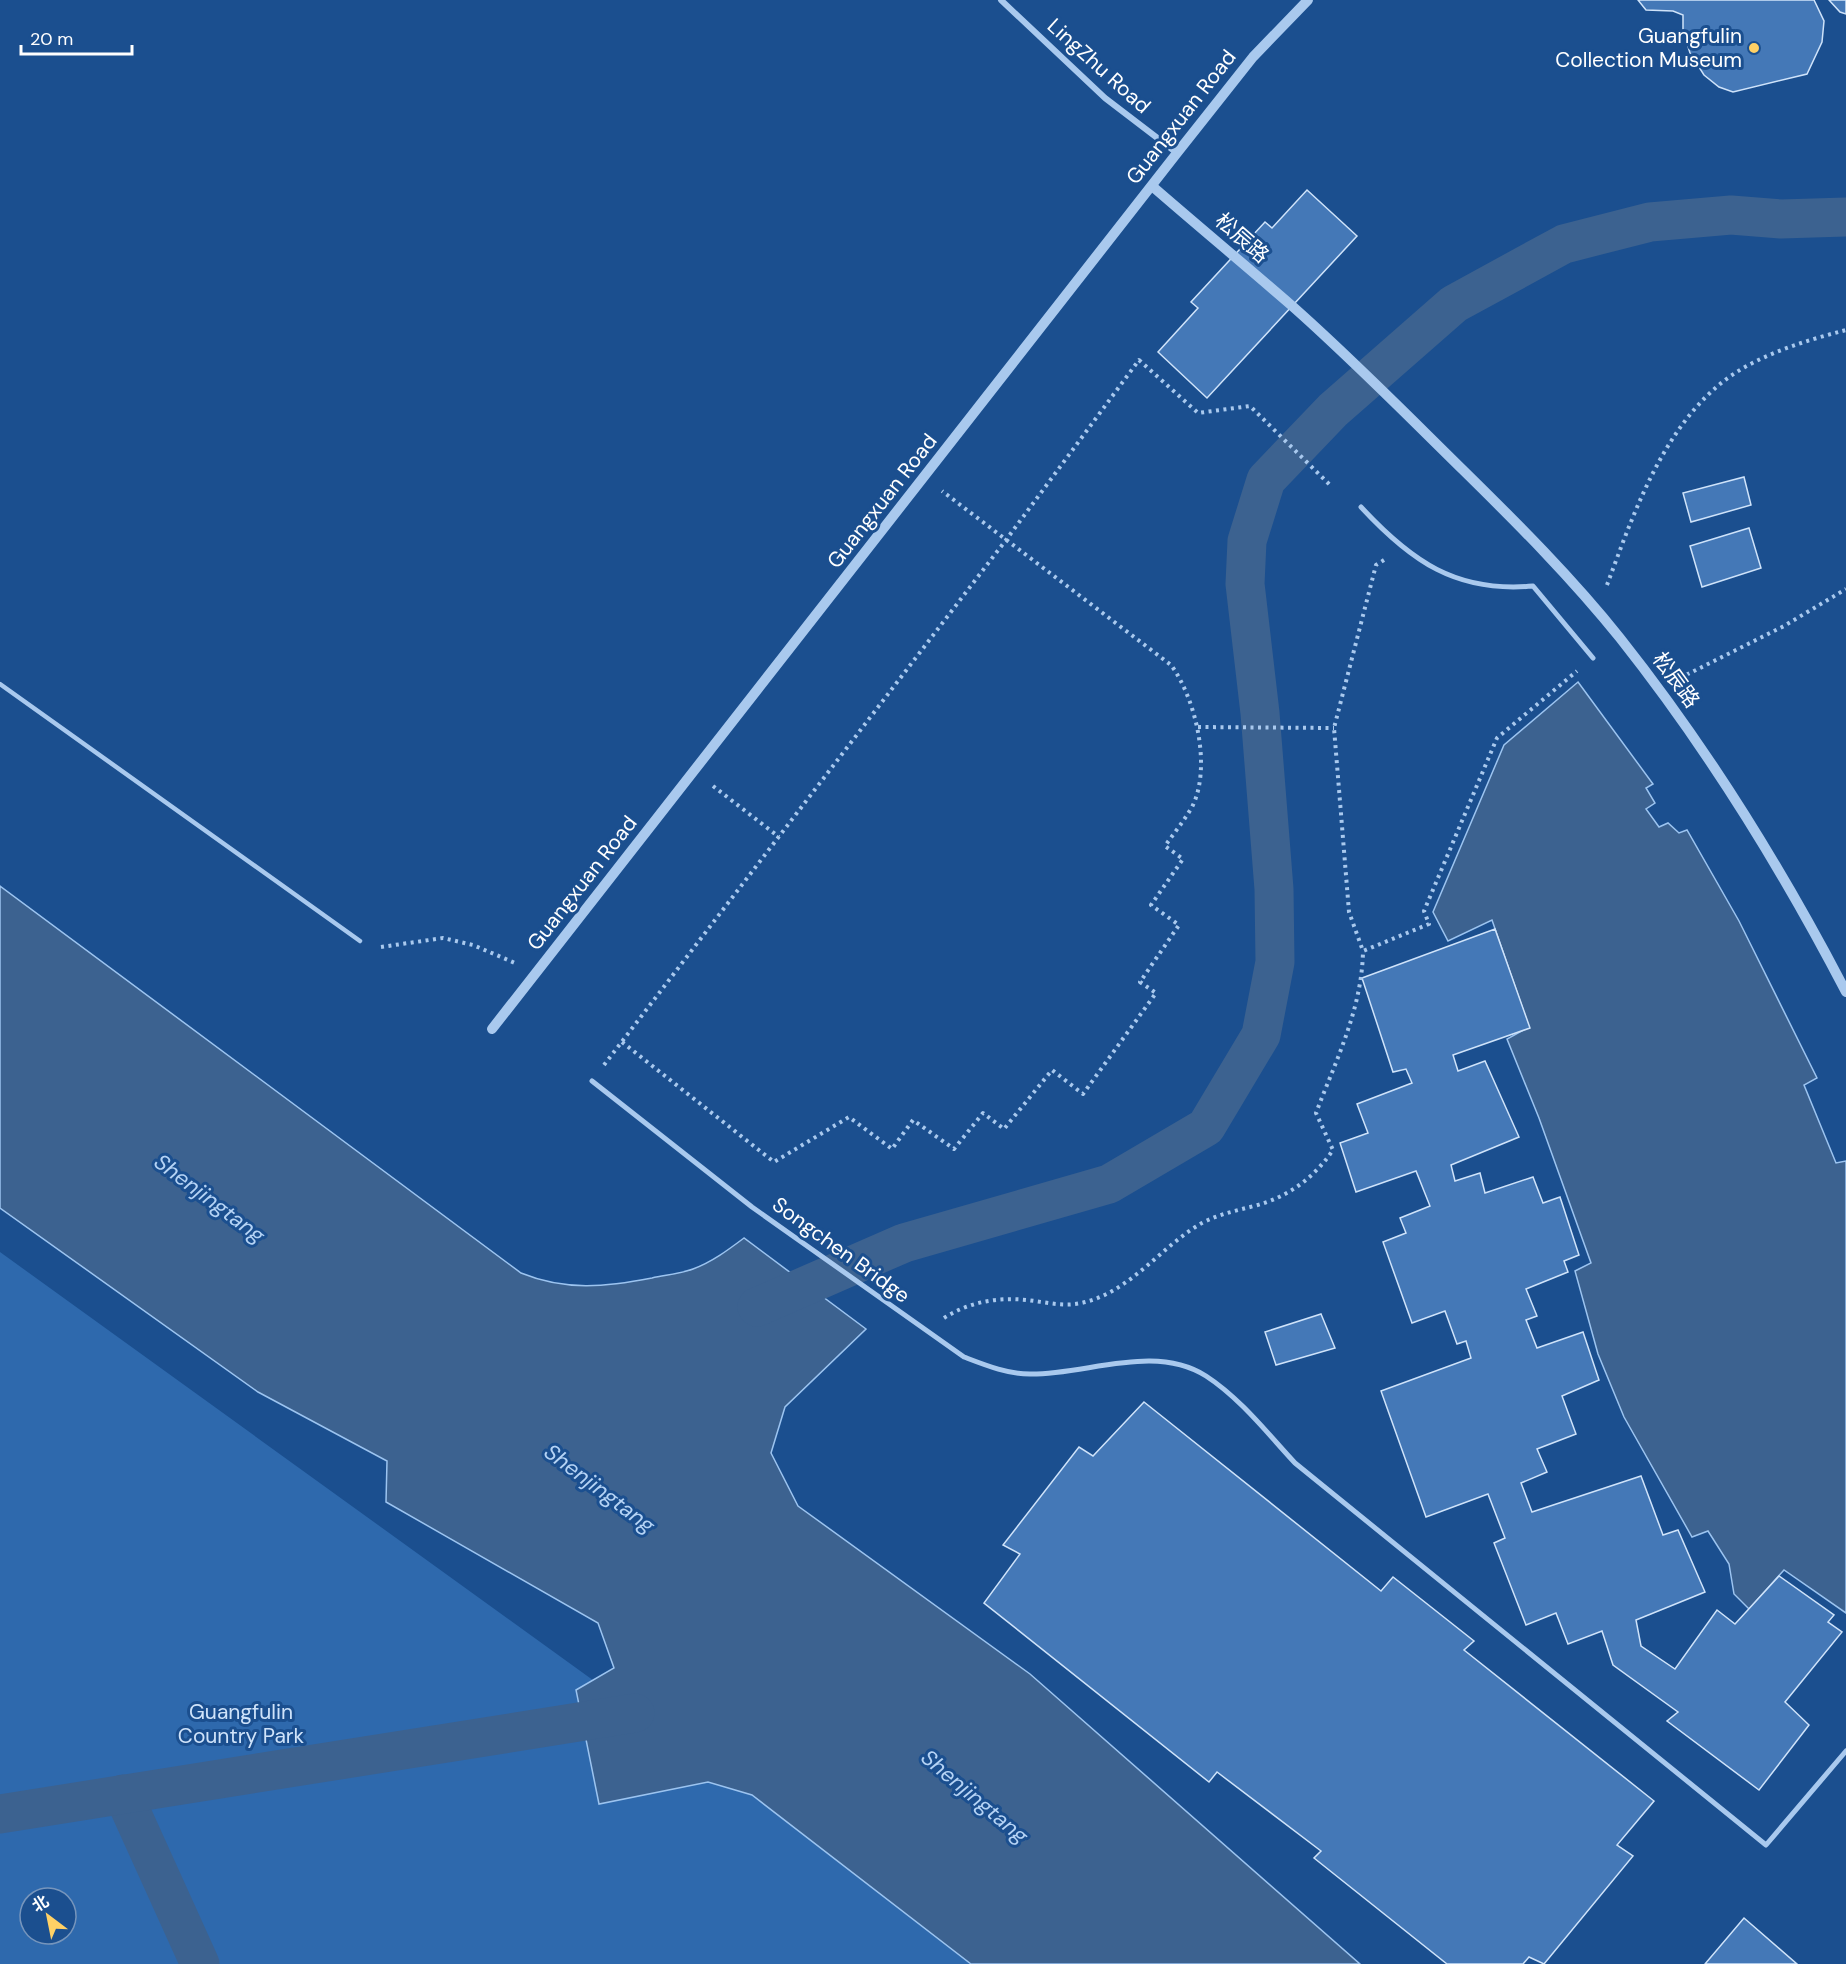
<svg xmlns="http://www.w3.org/2000/svg" width="1846" height="1964" viewBox="0 0 1846 1964" font-family="'DM Sans','Noto Sans SC',sans-serif">
<rect width="100%" height="100%" fill="#1b4f8f"/>
<!-- green -->
<path fill="#2e69ad" fill-rule="evenodd" d="M 0,1252 L 752,1795 L 971,1964 L 0,1964 ZM 30,1898 L 66,1898 L 66,1934 L 30,1934 Z"/>
<!-- water -->
<g fill="#3c6290" stroke="#9cc4f0" stroke-width="1.5">
<path d="M 1578,682 L 1653,784 L 1646,788 L 1655,803 L 1646,809 L 1659,827 L 1668,823 L 1679,833 L 1687,830 L 1739,921 L 1817,1078 L 1804,1085 L 1836,1163 L 1846,1161 L 1846,1613 L 1784,1570 L 1749,1609 L 1734,1594 L 1729,1564 L 1708,1531 L 1692,1537 L 1624,1417 L 1598,1354 L 1575,1271 L 1591,1263 L 1539,1118 L 1507,1039 L 1529,1027 L 1492,920 L 1448,941 L 1433,912 L 1504,745 Z"/>
<path d="M 0,886 L 521,1273 C 565,1291 606,1287 652,1278 C 665,1275 680,1274 693,1269 C 712,1262 728,1250 744,1238 L 866,1329 L 785,1407 L 771,1453 L 798,1506 L 1030,1674 L 1360,1964 L 971,1964 L 752,1795 L 708,1782 L 599,1804 L 576,1690 L 614,1668 L 598,1623 L 386,1502 L 387,1461 L 258,1392 L 0,1208 Z"/>
</g>
<g fill="none" stroke-linecap="round" stroke-linejoin="round">
<!-- canal -->
<g stroke="#3c6290" stroke-width="39">
<path d="M 757,1307 L 904,1243 L 1109,1184 L 1206,1127 L 1261,1035 L 1275,962 L 1274,889 L 1260,713 L 1245,584 L 1247,541 L 1266,480 L 1333,410 L 1454,304 L 1564,244 L 1650,222 L 1731,215 L 1781,219 L 1846,217"/>
<path d="M 123,1794 L 200,1964"/>
<path d="M 0,1814 L 635,1713"/>
</g>
</g>
<!-- building -->
<g fill="#4478b7" stroke="#cfe3fa" stroke-width="1.5">
<path d="M 1638,0 L 1814,0 L 1824,21 L 1822,42 L 1807,74 L 1733,92 L 1719,87 L 1704,75 L 1690,53 L 1683,31 L 1683,15 L 1673,11 L 1646,10 Z"/>
<path d="M 1829,0 L 1846,0 L 1846,14 L 1840,12 Z"/>
<path d="M 1307,190 L 1357,236 L 1207,398 L 1158,352 L 1198,308 L 1191,302 L 1265,222 L 1272,228 Z"/>
<path d="M 1744,477 L 1751,505 L 1691,522 L 1683,493 Z"/>
<path d="M 1749,528 L 1761,568 L 1702,587 L 1690,546 Z"/>
<path d="M 1495,929 L 1530,1028 L 1453,1055 L 1458,1071 L 1485,1061 L 1519,1137 L 1451,1165 L 1455,1181 L 1480,1173 L 1485,1193 L 1533,1177 L 1543,1203 L 1560,1197 L 1579,1255 L 1564,1261 L 1568,1272 L 1526,1289 L 1537,1316 L 1526,1320 L 1537,1348 L 1583,1332 L 1599,1380 L 1562,1396 L 1576,1434 L 1537,1449 L 1547,1472 L 1521,1483 L 1532,1512 L 1641,1476 L 1663,1535 L 1678,1530 L 1705,1592 L 1636,1620 L 1641,1646 L 1675,1669 L 1717,1610 L 1735,1624 L 1779,1576 L 1834,1615 L 1828,1622 L 1842,1632 L 1785,1702 L 1809,1725 L 1759,1790 L 1667,1721 L 1678,1712 L 1613,1665 L 1602,1631 L 1568,1644 L 1556,1613 L 1526,1625 L 1494,1543 L 1505,1538 L 1488,1494 L 1426,1517 L 1381,1391 L 1471,1358 L 1466,1341 L 1457,1344 L 1445,1311 L 1412,1323 L 1383,1242 L 1406,1233 L 1400,1218 L 1430,1206 L 1416,1171 L 1356,1192 L 1340,1143 L 1368,1133 L 1357,1104 L 1412,1083 L 1406,1069 L 1393,1072 L 1362,978 Z"/>
<path d="M 1321,1314 L 1335,1348 L 1276,1365 L 1265,1332 Z"/>
<path d="M 1144,1402 L 1381,1591 L 1393,1577 L 1474,1641 L 1464,1650 L 1654,1801 L 1617,1845 L 1633,1856 L 1544,1964 L 1529,1957 L 1523,1964 L 1447,1964 L 1314,1858 L 1321,1851 L 1217,1772 L 1209,1782 L 984,1603 L 1020,1554 L 1003,1545 L 1079,1447 L 1093,1456 Z"/>
<path d="M 1744,1918 L 1797,1964 L 1705,1964 Z"/>
</g>
<g fill="none" stroke-linecap="round" stroke-linejoin="round">
<!-- path -->
<g stroke="#a9c9ee" stroke-width="4" stroke-dasharray="3 4.5" stroke-linecap="butt">
<path d="M 1384,560 L 1376,565 L 1334,728 L 1349,912 L 1363,951 L 1429,924 L 1424,911 L 1497,738 L 1577,671"/>
<path d="M 1607,585 C 1633,515 1661,433 1720,384 C 1754,356 1804,341 1846,330"/>
<path d="M 1680,678 L 1784,626 L 1846,589"/>
<path d="M 1198,727 L 1334,728"/>
<path d="M 713,786 L 779,837"/>
<path d="M 381,947 L 443,938 L 473,945 L 515,963"/>
<path d="M 622,1042 L 774,1162 L 849,1117 L 892,1149 L 913,1120 L 954,1149 L 983,1113 L 1004,1129 L 1052,1070 L 1083,1094 L 1156,993 L 1140,982 L 1179,925 L 1151,905 L 1183,859 L 1165,846 C 1174,833 1184,821 1192,807 C 1212,768 1196,699 1171,665 L 942,491"/>
<path d="M 604,1065 L 1006,540 L 1139,360 L 1198,413 L 1250,406 L 1331,486"/>
<path d="M 944,1318 C 969,1302 997,1297 1027,1300 C 1045,1302 1063,1307 1081,1303 C 1130,1293 1161,1246 1202,1223 C 1219,1214 1235,1211 1254,1206 C 1288,1197 1313,1179 1333,1150 L 1316,1113 C 1336,1060 1362,1009 1363,951"/>
</g>
<!-- service -->
<path stroke="#a9c9ee" stroke-width="4.5" d="M 0,684 L 360,941"/>
<!-- pedestrian -->
<g stroke="#a9c9ee" stroke-width="5">
<path d="M 1361,507 C 1411,561 1456,593 1533,586 L 1593,658"/>
<path d="M 592,1081 L 752,1207 L 964,1357 C 985,1365 1007,1374 1030,1374 C 1086,1375 1154,1343 1206,1376 C 1240,1398 1268,1434 1295,1463 L 1766,1845 L 1846,1751"/>
</g>
<!-- minor -->
<path stroke="#a9c9ee" stroke-width="6" d="M 1001,0 L 1105,98 L 1177,153"/>
<!-- tertiary -->
<g stroke="#a9c9ee" stroke-width="10">
<path d="M 1152,186 C 1198,226 1245,265 1291,305 C 1350,357 1406,414 1462,469 C 1517,523 1572,578 1620,638 C 1708,749 1781,867 1846,992"/>
<path d="M 492,1029 L 1177,153 L 1253,57 L 1308,0"/>
</g>
</g>
<!-- markers -->
<circle fill="#ffd166" stroke="#1b4f8f" stroke-width="2" cx="1754" cy="48" r="6"/>
<g text-anchor="middle" stroke-width="6" stroke-linejoin="round" paint-order="stroke">
<!-- poi labels -->
<g font-size="21" fill="#fff" stroke="#1b4f8f" text-anchor="end">
<text x="1742" y="43">Guangfulin<tspan x="1742" dy="24">Collection Museum</tspan></text>
</g>
<!-- street labels -->
<g font-size="21" fill="#fff" stroke="#1b4f8f">
<text transform="translate(1099 66) rotate(42)" y="7">LingZhu Road</text>
<text transform="translate(1181 117) rotate(-52)" y="7">Guangxuan Road</text>
<text transform="translate(1242 238) rotate(41)" y="7">松辰路</text>
<text transform="translate(882 501) rotate(-52)" y="7">Guangxuan Road</text>
<text transform="translate(1676 680) rotate(54)" y="7">松辰路</text>
<text transform="translate(582 883) rotate(-52)" y="7">Guangxuan Road</text>
<text transform="translate(841 1250) rotate(36)" y="7">Songchen Bridge</text>
</g>
<!-- park labels -->
<g font-size="21" fill="#cfe3fa" stroke="#1b4f8f">
<text x="241" y="1719">Guangfulin<tspan x="241" dy="24">Country Park</tspan></text>
</g>
<!-- water labels -->
<g font-size="22" font-style="italic" fill="#b5d3f5" stroke="#1b4f8f">
<text transform="translate(210 1198) rotate(37)" y="8">Shenjingtang</text>
<text transform="translate(600 1488) rotate(37)" y="8">Shenjingtang</text>
<text transform="translate(975 1796) rotate(40)" y="8">Shenjingtang</text>
</g>
</g>
<!-- north arrow -->
<g transform="translate(48 1916) rotate(328)"><circle r="28" fill="#1b4f8f" stroke="#7695bc" stroke-width="1.5"/>
<path d="M0-4.5L10 22L0 15L-10 22Z" fill="#ffd166"/>
<text y="-9" font-size="16" font-weight="bold" text-anchor="middle" fill="#ffffff">北</text>
</g>
<!-- scale -->
<path d="M21 45v9h111v-9" fill="none" stroke="#ffffff" stroke-width="3"/>
<text x="30" y="45" font-size="18" fill="#ffffff" stroke="#1b4f8f" stroke-width="4.5" paint-order="stroke">20 m</text>
</svg>
